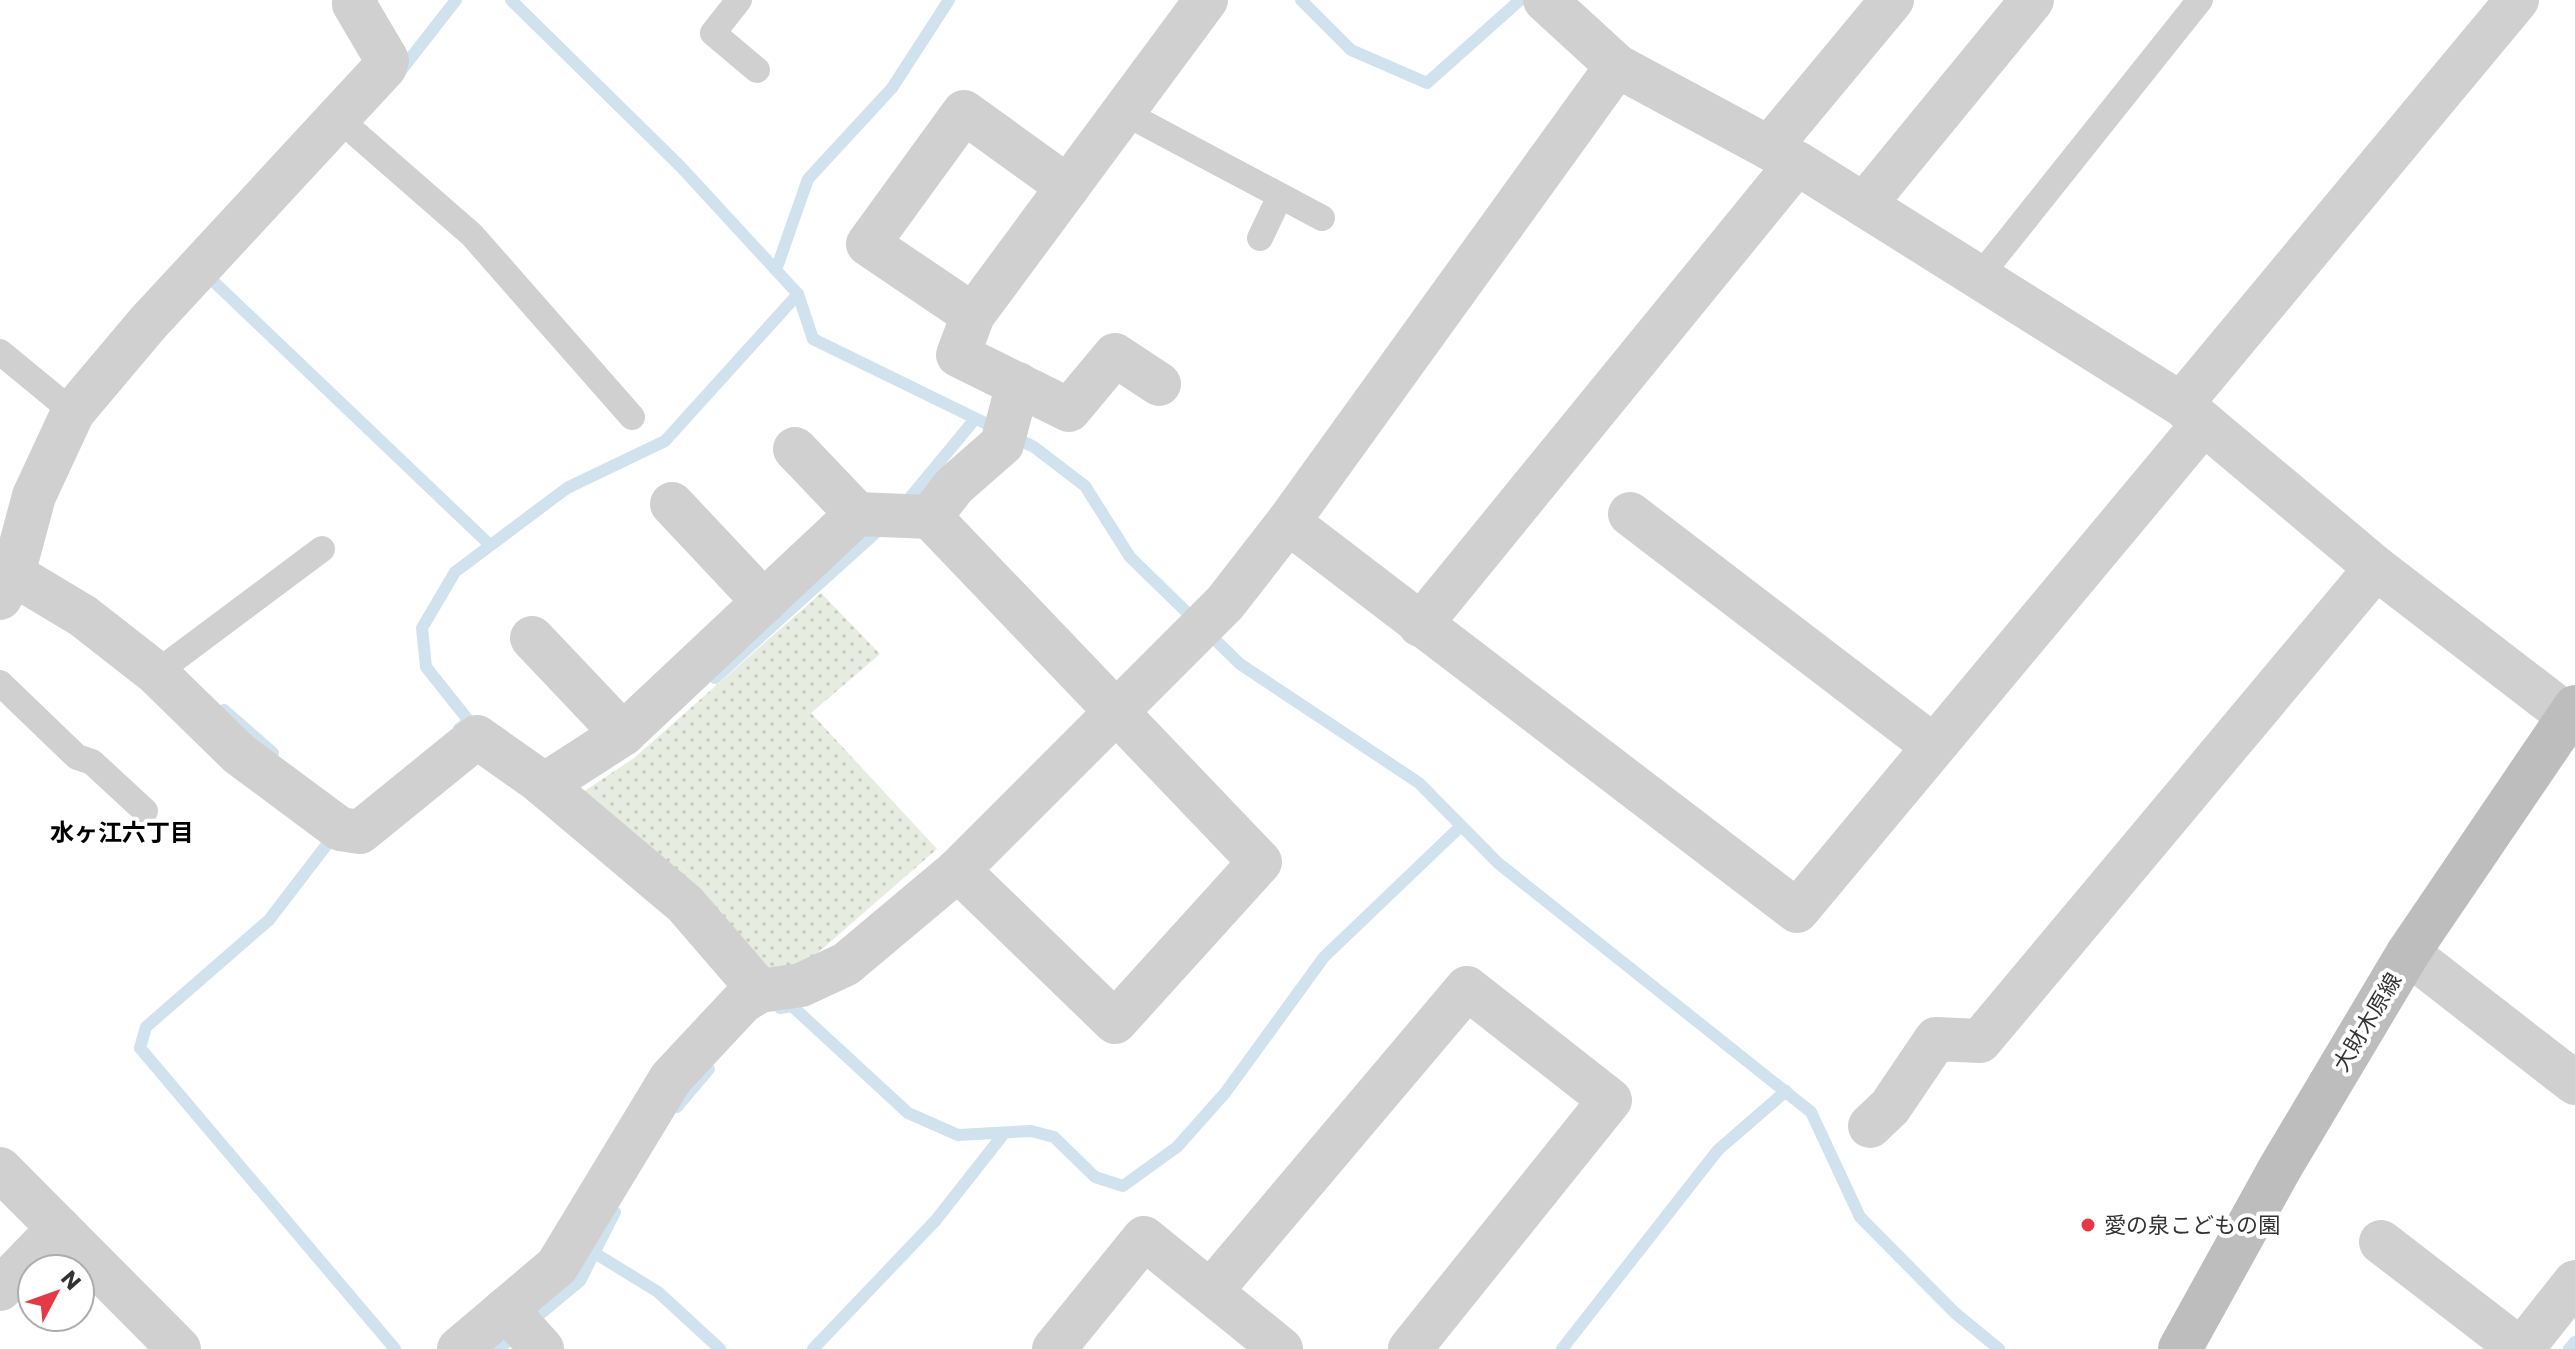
<svg xmlns="http://www.w3.org/2000/svg" width="2575" height="1349" viewBox="0 0 2575 1349" font-family="Poppins,'Noto Sans JP',sans-serif">
<defs>
<pattern id="park-dots" width="8" height="8" patternUnits="userSpaceOnUse" patternTransform="scale(2)"><rect width="8" height="8" fill="#e6ecdf"/><path d="M2 2h.1M6 6h.1" fill="none" stroke="#c6cbc0" stroke-width="1.8" stroke-linecap="round"/></pattern>
</defs>
<rect width="100%" height="100%" fill="#fff"/>
<!-- park -->
<path fill="url(#park-dots)" d="M 821,593 L 880,654 L 811,713 L 937,849 L 798,970 L 747,986 L 562,806 L 634,758 Z"/>
<g fill="none" stroke-linecap="round" stroke-linejoin="round">
<!-- stream -->
<g stroke="#cfe2ee" stroke-width="12">
<path d="M 511,0 L 680,166 L 798,294 L 813,339 L 1034,447 L 1085,486 L 1130,557 L 1240,664 L 1419,783 L 1498,863 L 1811,1112 L 1860,1217 L 1955,1313 L 1999,1349"/>
<path d="M 1301,0 L 1351,50 L 1427,83 L 1520,0"/>
<path d="M 399,73 L 456,0"/>
<path d="M 776,270 L 808,179 L 892,88 L 949,0"/>
<path d="M 212,280 L 490,545"/>
<path d="M 908,500 L 975,419"/>
<path d="M 715,678 L 882,527"/>
<path d="M 224,710 L 273,753"/>
<path d="M 459,729 L 469,721 L 426,667 L 422,628 L 455,572 L 567,488 L 665,441 L 798,294"/>
<path d="M 328,843 L 269,920 L 146,1027 L 140,1048 L 395,1349"/>
<path d="M 780,1008 L 792,1006 L 908,1113 L 958,1135 L 1031,1131 L 1054,1137 L 1095,1177 L 1123,1186 L 1177,1147 L 1225,1093 L 1324,957 L 1461,826"/>
<path d="M 677,1107 L 709,1069"/>
<path d="M 593,1252 L 658,1292 L 720,1349"/>
<path d="M 498,1349 L 580,1281 L 615,1212"/>
<path d="M 813,1349 L 936,1220 L 1002,1136"/>
<path d="M 1562,1349 L 1718,1150 L 1786,1091"/>
<path d="M 2569,1349 L 2575,1342"/>
</g>
<!-- lane -->
<g stroke="#d0d0d0" stroke-width="26">
<path d="M 739,0 L 713,33 L 757,70"/>
<path d="M 1123,112 L 1322,218"/>
<path d="M 338,118 L 472,235 L 632,417"/>
<path d="M 1260,238 L 1280,196"/>
<path d="M 1979,277 L 2200,0"/>
<path d="M 0,352 L 73,412"/>
<path d="M 156,673 L 322,549"/>
<path d="M 0,683 L 77,757 L 92,762 L 145,811"/>
</g>
<!-- street -->
<g stroke="#d0d0d0" stroke-width="44">
<path d="M 1545,0 L 1617,66 L 1797,163 L 2181,404 L 2376,568 L 2575,721"/>
<path d="M 1769,148 L 1892,0"/>
<path d="M 1864,205 L 2032,0"/>
<path d="M 973,315 L 868,244 L 964,112 L 1068,187"/>
<path d="M 1159,384 L 1115,355 L 1069,410 L 958,355 L 973,315 L 1206,0"/>
<path d="M 2181,404 L 2517,0"/>
<path d="M 672,504 L 764,602"/>
<path d="M 857,514 L 930,517"/>
<path d="M 1630,514 L 1932,745"/>
<path d="M 1288,522 L 1797,911 L 2203,424"/>
<path d="M 13,574 L 83,616 L 156,673 L 239,754 L 340,829 L 360,832 L 477,737 L 538,780 L 685,904 L 760,991"/>
<path d="M 0,598 L 13,574 L 34,496 L 73,412 L 148,323 L 385,67 L 387,60 L 354,4 L 356,0"/>
<path d="M 1420,625 L 1797,163"/>
<path d="M 532,638 L 623,734"/>
<path d="M 544,785 L 623,734 L 857,514 L 795,449"/>
<path d="M 958,870 L 1115,1022 L 1260,862 L 930,517 L 954,486 L 1002,444 L 1018,384"/>
<path d="M 2408,953 L 2575,1083"/>
<path d="M 1870,1126 L 1890,1107 L 1936,1039 L 1980,1041 L 2376,568"/>
<path d="M 0,1169 L 179,1349"/>
<path d="M 2381,1242 L 2520,1349"/>
<path d="M 0,1289 L 59,1228"/>
<path d="M 1211,1291 L 1467,988 L 1610,1100 L 1410,1349"/>
<path d="M 506,1309 L 542,1349"/>
<path d="M 459,1349 L 557,1266 L 671,1078 L 743,1001 L 760,991 L 801,985 L 846,964 L 958,870 L 1225,603 L 1288,522 L 1617,66"/>
<path d="M 1054,1349 L 1144,1238 L 1281,1349"/>
<path d="M 2522,1349 L 2575,1282"/>
</g>
<!-- secondary -->
<path stroke="#bdbdbd" stroke-width="44" d="M 2180,1349 L 2280,1168 L 2408,953 L 2575,707"/>
</g>
<!-- markers -->
<circle fill="#e63946" stroke="#fff" stroke-width="3" cx="2088" cy="1225" r="8"/>
<g text-anchor="middle" stroke-width="8" stroke-linejoin="round" paint-order="stroke">
<!-- street labels -->
<g font-size="22" fill="#333" stroke="#fff">
<text transform="translate(2367 1022) rotate(-59)" y="8">大財木原線</text>
</g>
<!-- poi labels -->
<g font-size="22" fill="#333" stroke="#fff" text-anchor="start">
<text x="2104" y="1233">愛の泉こどもの園</text>
</g>
<!-- neighbourhood labels -->
<g font-size="24" font-weight="bold" fill="#000" stroke="#fff">
<text x="122" y="841">水ヶ江六丁目</text>
</g>
</g>
<!-- north arrow -->
<g transform="translate(56 1293) rotate(49)"><circle r="38" fill="#ffffff" stroke="#adadad" stroke-width="2"/>
<path d="M0-6L14 30L0 20L-14 30Z" fill="#e63946"/>
<text y="-12" font-size="22" font-weight="bold" text-anchor="middle" fill="#333333">N</text>
</g>
</svg>
